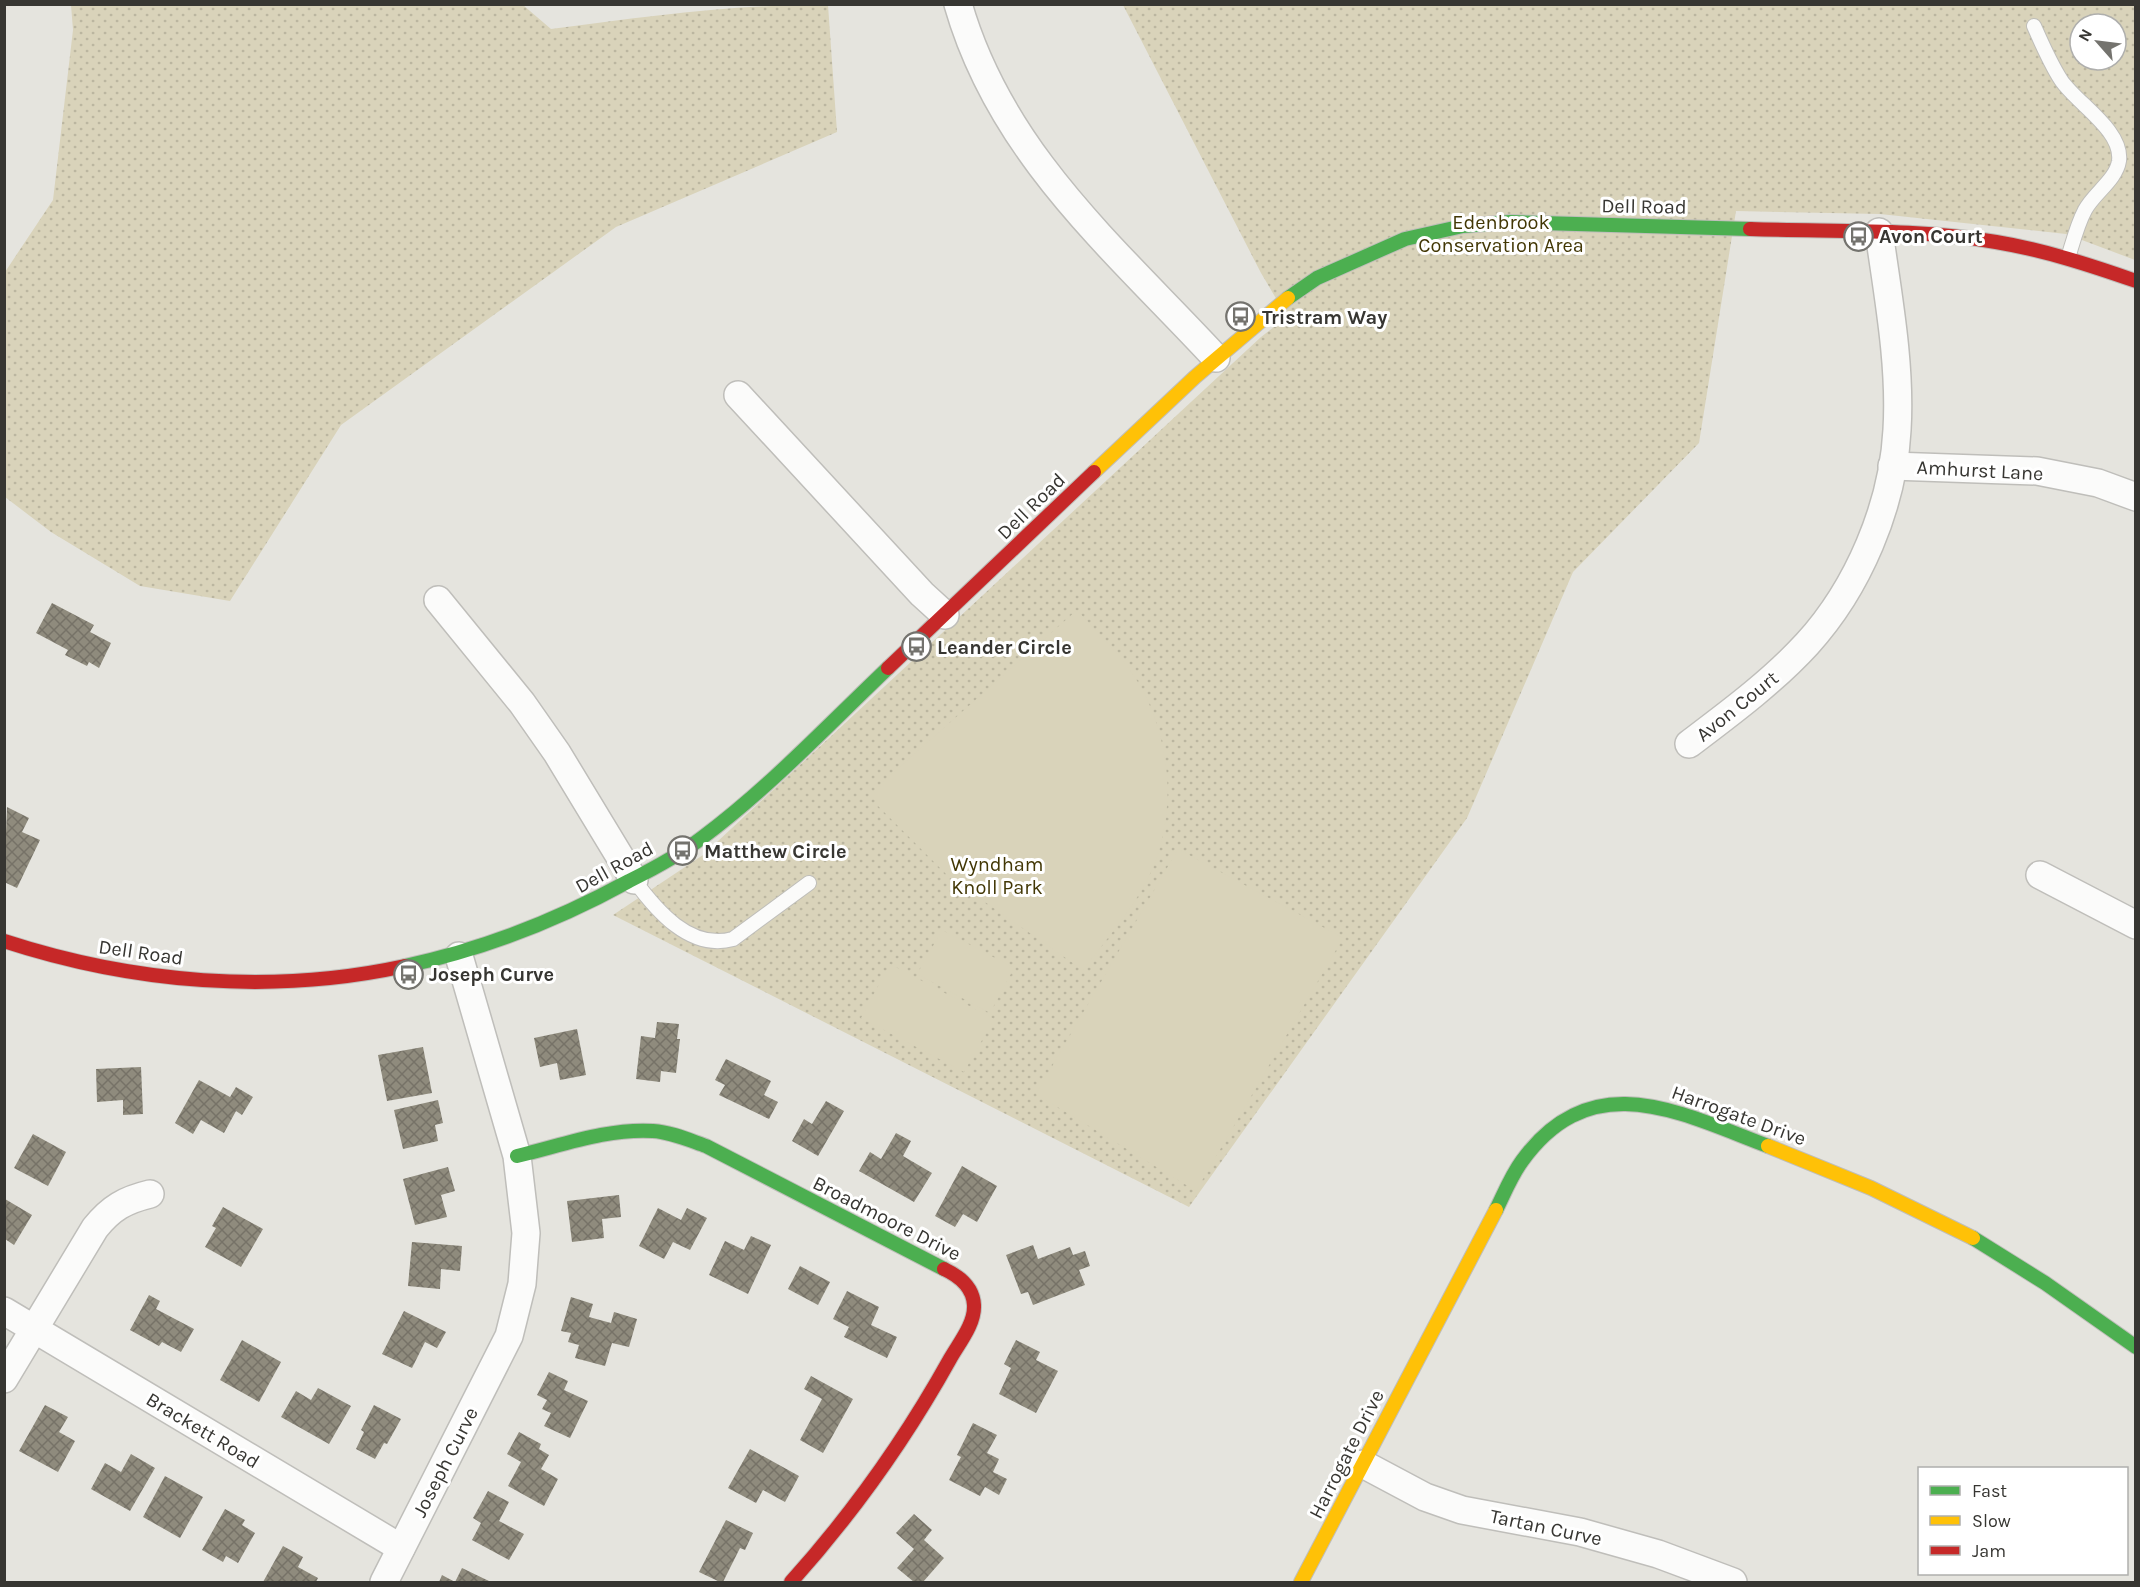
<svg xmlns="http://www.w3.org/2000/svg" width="2140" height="1587" viewBox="0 0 2140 1587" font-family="Karla,sans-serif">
<defs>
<pattern id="park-dots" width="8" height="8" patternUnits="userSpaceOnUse" patternTransform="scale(1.5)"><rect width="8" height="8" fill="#d9d3ba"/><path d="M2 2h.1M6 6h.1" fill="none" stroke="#bbb6a0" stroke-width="1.8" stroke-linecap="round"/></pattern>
<pattern id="building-cross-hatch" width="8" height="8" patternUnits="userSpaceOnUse" patternTransform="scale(1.5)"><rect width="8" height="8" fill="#8f8b7d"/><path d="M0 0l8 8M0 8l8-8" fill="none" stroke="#767267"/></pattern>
</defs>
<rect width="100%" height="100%" fill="#e5e4de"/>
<!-- park -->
<g fill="url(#park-dots)" fill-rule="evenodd">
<path d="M 523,5 L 551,29 C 645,17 733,4 828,5 L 837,132 L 616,227 L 341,425 L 230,601 L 140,586 L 51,532 L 5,497 L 5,272 L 53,200 L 73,30 L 71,5 Z"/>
<path d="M 1123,5 L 2135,5 L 2135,260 L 2066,234 L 1880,214 L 1736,211 L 1699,443 L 1573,572 L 1467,818 L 1189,1207 L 613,915 L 703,855 L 1261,337 L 1287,317 L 1261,273 ZM 2080,24 L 2116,24 L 2116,60 L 2080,60 Z"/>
</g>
<!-- pitch -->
<g fill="#d9d3ba">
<path d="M 1077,610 C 1100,636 1130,663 1145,695 C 1170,746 1175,806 1156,860 C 1141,900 1109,936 1083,970 L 949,877 L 876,804 L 876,788 Z"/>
<path d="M 1178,849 L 1343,938 L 1196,1191 L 1036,1094 Z"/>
<path d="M 942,930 L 1014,968 L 990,1013 L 917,974 Z"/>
<path d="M 890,964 L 994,1019 L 964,1072 L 861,1018 Z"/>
</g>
<!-- building -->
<g fill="url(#building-cross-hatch)">
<path d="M 52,603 L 94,625 L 90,632 L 111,643 L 99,668 L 89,662 L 87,666 L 65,655 L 68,650 L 36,633 Z"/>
<path d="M 7,807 L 29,818 L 22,832 L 40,840 L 17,888 L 4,882 Z"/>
<path d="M 657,1022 L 679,1024 L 677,1039 L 680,1039 L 676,1073 L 661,1071 L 660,1082 L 636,1079 L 641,1036 L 655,1038 Z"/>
<path d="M 577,1029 L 586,1075 L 560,1080 L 557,1063 L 540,1067 L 534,1038 Z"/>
<path d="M 423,1047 L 432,1093 L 387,1101 L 378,1055 Z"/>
<path d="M 726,1059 L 771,1081 L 764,1095 L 778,1102 L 769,1119 L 719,1095 L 725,1085 L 715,1080 Z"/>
<path d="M 141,1067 L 143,1114 L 123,1115 L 123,1100 L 97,1102 L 96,1069 Z"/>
<path d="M 199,1080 L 230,1097 L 236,1087 L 253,1097 L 242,1115 L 236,1111 L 224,1133 L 201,1120 L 193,1134 L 175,1123 Z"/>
<path d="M 438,1100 L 443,1123 L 435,1125 L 438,1141 L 403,1149 L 394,1110 Z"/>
<path d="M 826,1101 L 844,1111 L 818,1156 L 792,1141 L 804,1119 L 812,1124 Z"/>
<path d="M 896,1133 L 911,1141 L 903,1156 L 932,1173 L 914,1202 L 859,1171 L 870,1152 L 881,1159 Z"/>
<path d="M 33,1134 L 66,1152 L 48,1186 L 14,1168 Z"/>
<path d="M 962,1166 L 997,1186 L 977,1222 L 963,1214 L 955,1227 L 935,1216 Z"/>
<path d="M 448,1167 L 455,1191 L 441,1195 L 447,1217 L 415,1225 L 403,1179 Z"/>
<path d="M 619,1195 L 621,1217 L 602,1219 L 604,1238 L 572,1242 L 567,1201 Z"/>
<path d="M 5,1199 L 32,1215 L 14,1245 L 5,1239 Z"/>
<path d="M 223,1207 L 263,1229 L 241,1267 L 205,1247 L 216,1228 L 212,1226 Z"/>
<path d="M 658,1208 L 681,1220 L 687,1208 L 707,1218 L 690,1250 L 673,1242 L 664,1259 L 639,1246 Z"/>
<path d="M 751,1236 L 771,1245 L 748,1294 L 709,1275 L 725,1241 L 744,1250 Z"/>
<path d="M 412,1242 L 462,1246 L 460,1271 L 441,1269 L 440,1289 L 408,1286 Z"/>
<path d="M 1033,1245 L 1038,1259 L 1070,1247 L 1073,1255 L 1085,1251 L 1090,1266 L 1079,1270 L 1085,1285 L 1033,1305 L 1028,1292 L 1021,1294 L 1006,1255 Z"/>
<path d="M 800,1266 L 830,1282 L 818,1305 L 788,1289 Z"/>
<path d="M 847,1291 L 879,1307 L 871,1325 L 897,1337 L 887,1358 L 844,1337 L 849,1327 L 833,1319 Z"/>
<path d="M 149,1295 L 160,1301 L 156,1309 L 194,1329 L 181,1352 L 162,1342 L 159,1346 L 130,1330 Z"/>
<path d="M 571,1297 L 593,1304 L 589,1317 L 611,1323 L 614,1312 L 637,1319 L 629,1347 L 612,1343 L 605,1366 L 575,1358 L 579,1345 L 568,1342 L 571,1333 L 561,1331 Z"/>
<path d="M 404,1311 L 446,1332 L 437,1348 L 425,1342 L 412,1368 L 382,1354 Z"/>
<path d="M 242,1340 L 281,1362 L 259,1402 L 220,1380 Z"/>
<path d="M 1016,1340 L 1040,1352 L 1036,1360 L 1058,1371 L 1036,1413 L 999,1394 L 1011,1368 L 1004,1364 Z"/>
<path d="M 549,1372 L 568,1381 L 564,1390 L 588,1401 L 570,1438 L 544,1426 L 551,1413 L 542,1409 L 547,1400 L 537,1395 Z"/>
<path d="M 811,1376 L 853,1399 L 823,1453 L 800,1440 L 822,1399 L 804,1389 Z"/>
<path d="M 318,1388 L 351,1406 L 329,1444 L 281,1417 L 296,1391 L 311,1400 Z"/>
<path d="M 45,1405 L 68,1417 L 59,1432 L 75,1441 L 58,1472 L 19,1451 Z"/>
<path d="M 374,1405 L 401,1419 L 387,1444 L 384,1443 L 375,1459 L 356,1449 L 364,1432 L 361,1430 Z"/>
<path d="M 973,1423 L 997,1435 L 987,1453 L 999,1459 L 993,1472 L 1007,1479 L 999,1495 L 985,1487 L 980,1496 L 949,1480 L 961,1457 L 957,1455 Z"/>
<path d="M 519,1432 L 541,1444 L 539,1449 L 549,1455 L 541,1469 L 558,1479 L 544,1506 L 508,1486 L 521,1462 L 507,1454 Z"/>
<path d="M 750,1449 L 799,1476 L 785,1502 L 763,1490 L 756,1503 L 728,1488 Z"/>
<path d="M 131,1454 L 155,1468 L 130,1511 L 91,1489 L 105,1463 L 121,1472 Z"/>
<path d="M 165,1476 L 203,1497 L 180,1538 L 143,1517 Z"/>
<path d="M 488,1491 L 509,1502 L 499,1521 L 524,1534 L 509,1560 L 472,1540 L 481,1523 L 473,1518 Z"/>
<path d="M 225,1509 L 245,1520 L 242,1525 L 255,1533 L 238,1563 L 226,1556 L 223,1562 L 202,1550 Z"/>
<path d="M 914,1514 L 932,1530 L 924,1540 L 944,1558 L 923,1582 L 914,1582 L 897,1568 L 914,1549 L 896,1533 Z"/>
<path d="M 726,1520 L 753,1533 L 745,1550 L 740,1548 L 723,1582 L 720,1582 L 699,1572 Z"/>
<path d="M 283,1546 L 303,1557 L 298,1567 L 318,1578 L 316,1582 L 263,1582 Z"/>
<path d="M 462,1568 L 491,1582 L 439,1582 L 442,1575 L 455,1582 Z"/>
</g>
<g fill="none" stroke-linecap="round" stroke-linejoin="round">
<defs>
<g id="lane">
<path d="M 2034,26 C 2042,44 2050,63 2061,80 C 2076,103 2123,130 2119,161 C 2116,180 2094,193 2085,210 C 2077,225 2073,242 2068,258"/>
<path d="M 634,880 C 656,910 690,951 733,939 L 809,883"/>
</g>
<g id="street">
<path d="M 958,4 C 1001,154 1114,248 1216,358"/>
<path d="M 738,395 L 922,594 L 945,615"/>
<path d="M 1892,466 L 2037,471 L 2098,483 L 2136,497"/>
<path d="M 438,600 L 522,703 L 557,753 L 634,880"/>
<path d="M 1689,744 C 1730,713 1772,682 1807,644 C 1858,588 1893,506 1897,430 C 1901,365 1888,296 1879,232"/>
<path d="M 2040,875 L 2136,925"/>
<path d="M 4,1311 L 401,1548"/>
<path d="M 4,1379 L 95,1228 C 111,1208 125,1200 150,1194"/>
<path d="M 1363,1464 L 1425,1497 L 1462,1510 L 1580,1532 L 1658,1554 L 1733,1582"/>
<path d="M 384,1582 L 509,1336 L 522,1284 L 526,1233 L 517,1156 L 459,956"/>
</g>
<g id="fast">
<path d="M 1288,298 L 1317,278 L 1405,239 L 1463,226 L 1510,222 L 1750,229"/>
<path d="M 405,966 C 485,949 558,920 629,881 C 655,868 681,854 703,837 C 770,787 828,725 888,668"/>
<path d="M 517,1156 C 560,1146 608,1128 653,1131 C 671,1132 689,1140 706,1146 L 944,1269"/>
<path d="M 1496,1210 C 1504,1194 1511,1176 1522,1161 C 1592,1064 1680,1113 1768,1146"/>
<path d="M 1973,1238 L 2045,1283 L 2136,1347"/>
</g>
<g id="slow">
<path d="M 1094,472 L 1195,377 L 1288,298"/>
<path d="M 1768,1146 L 1871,1188 L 1973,1238"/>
<path d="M 1301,1582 L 1496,1210"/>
</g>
<g id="jam">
<path d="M 1750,229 C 1832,232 1916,228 1996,242 C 2044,250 2090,265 2136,281"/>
<path d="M 888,668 L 1094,472"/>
<path d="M 4,941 C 133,983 272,995 405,966"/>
<path d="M 791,1582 C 853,1513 905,1440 950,1359 C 959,1343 975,1324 974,1305 C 973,1287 959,1276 944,1269"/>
</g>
</defs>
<!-- lane casing -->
<use href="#lane" stroke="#bfbeba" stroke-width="16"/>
<!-- street casing -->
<use href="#street" stroke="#bfbeba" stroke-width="30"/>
<!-- fast casing -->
<use href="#fast" stroke="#bfbeba" stroke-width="16"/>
<!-- slow casing -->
<use href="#slow" stroke="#bfbeba" stroke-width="16"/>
<!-- jam casing -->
<use href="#jam" stroke="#bfbeba" stroke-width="16"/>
<!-- lane -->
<use href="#lane" stroke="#fbfbfa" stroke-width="14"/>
<!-- street -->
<use href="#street" stroke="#fbfbfa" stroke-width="27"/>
<!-- fast -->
<use href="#fast" stroke="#4caf50" stroke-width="14"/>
<!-- slow -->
<use href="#slow" stroke="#ffc107" stroke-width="14"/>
<!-- jam -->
<use href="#jam" stroke="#c62828" stroke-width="14"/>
</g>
<!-- icons -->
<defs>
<symbol id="bus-ring" viewBox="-11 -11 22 22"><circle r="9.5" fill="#fff" stroke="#74736e" stroke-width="1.5"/><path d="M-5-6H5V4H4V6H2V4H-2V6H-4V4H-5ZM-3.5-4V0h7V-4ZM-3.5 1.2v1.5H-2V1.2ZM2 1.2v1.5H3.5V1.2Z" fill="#74736e"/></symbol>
</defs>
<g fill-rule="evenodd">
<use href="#bus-ring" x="1842" y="220" width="33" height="33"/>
<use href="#bus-ring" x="1224" y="300" width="33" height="33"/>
<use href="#bus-ring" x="900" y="630" width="33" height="33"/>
<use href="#bus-ring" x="666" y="834" width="33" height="33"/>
<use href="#bus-ring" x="392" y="958" width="33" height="33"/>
</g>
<g text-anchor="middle" stroke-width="6" stroke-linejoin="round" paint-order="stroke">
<!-- street labels -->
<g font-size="20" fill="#373632" stroke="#fff">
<text transform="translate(1644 206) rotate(1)" y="7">Dell Road</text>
<text transform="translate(1980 470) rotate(3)" y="7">Amhurst Lane</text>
<text transform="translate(1031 506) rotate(-44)" y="7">Dell Road</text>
<text transform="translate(1737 706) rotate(-39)" y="7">Avon Court</text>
<text transform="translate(614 867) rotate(-29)" y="7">Dell Road</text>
<text transform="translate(141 952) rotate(8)" y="7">Dell Road</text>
<text transform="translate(1739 1115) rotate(20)" y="7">Harrogate Drive</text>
<text transform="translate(887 1218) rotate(27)" y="7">Broadmoore Drive</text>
<text transform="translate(203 1430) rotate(31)" y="7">Brackett Road</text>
<text transform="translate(1346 1454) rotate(-63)" y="7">Harrogate Drive</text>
<text transform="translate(445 1462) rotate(-63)" y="7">Joseph Curve</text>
<text transform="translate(1546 1527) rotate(12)" y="7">Tartan Curve</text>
</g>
<!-- park labels -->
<g font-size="20" fill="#423705" stroke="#fff">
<text x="1501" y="229">Edenbrook<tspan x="1501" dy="23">Conservation Area</tspan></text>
<text x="997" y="871">Wyndham<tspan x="997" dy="23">Knoll Park</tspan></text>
</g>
<!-- poi labels -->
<g font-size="20" font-weight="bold" fill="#373632" stroke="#fff" text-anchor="start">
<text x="1879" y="243">Avon Court</text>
<text x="1262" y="324">Tristram Way</text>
<text x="937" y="654">Leander Circle</text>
<text x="704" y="858">Matthew Circle</text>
<text x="429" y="981">Joseph Curve</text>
</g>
</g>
<!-- border -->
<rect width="2140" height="1587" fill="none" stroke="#373632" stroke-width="12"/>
<!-- legend -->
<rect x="1918" y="1467" width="210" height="108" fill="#ffffff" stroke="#afafad" stroke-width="1.5"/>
<rect x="1930" y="1486" width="30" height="9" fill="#4caf50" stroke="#afafad" stroke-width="1.5"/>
<text x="1972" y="1497" font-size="18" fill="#373632">Fast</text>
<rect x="1930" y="1516" width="30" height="9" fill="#ffc107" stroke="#afafad" stroke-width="1.5"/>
<text x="1972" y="1527" font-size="18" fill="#373632">Slow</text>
<rect x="1930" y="1546" width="30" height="9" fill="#c62828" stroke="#afafad" stroke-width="1.5"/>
<text x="1972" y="1557" font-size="18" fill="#373632">Jam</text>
<!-- north arrow -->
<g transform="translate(2098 42) rotate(298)"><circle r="28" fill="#ffffff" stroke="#afafad" stroke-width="1.5"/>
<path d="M0-4.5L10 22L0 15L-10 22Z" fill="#74736e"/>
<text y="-9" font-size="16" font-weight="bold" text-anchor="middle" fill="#373632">N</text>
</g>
</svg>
